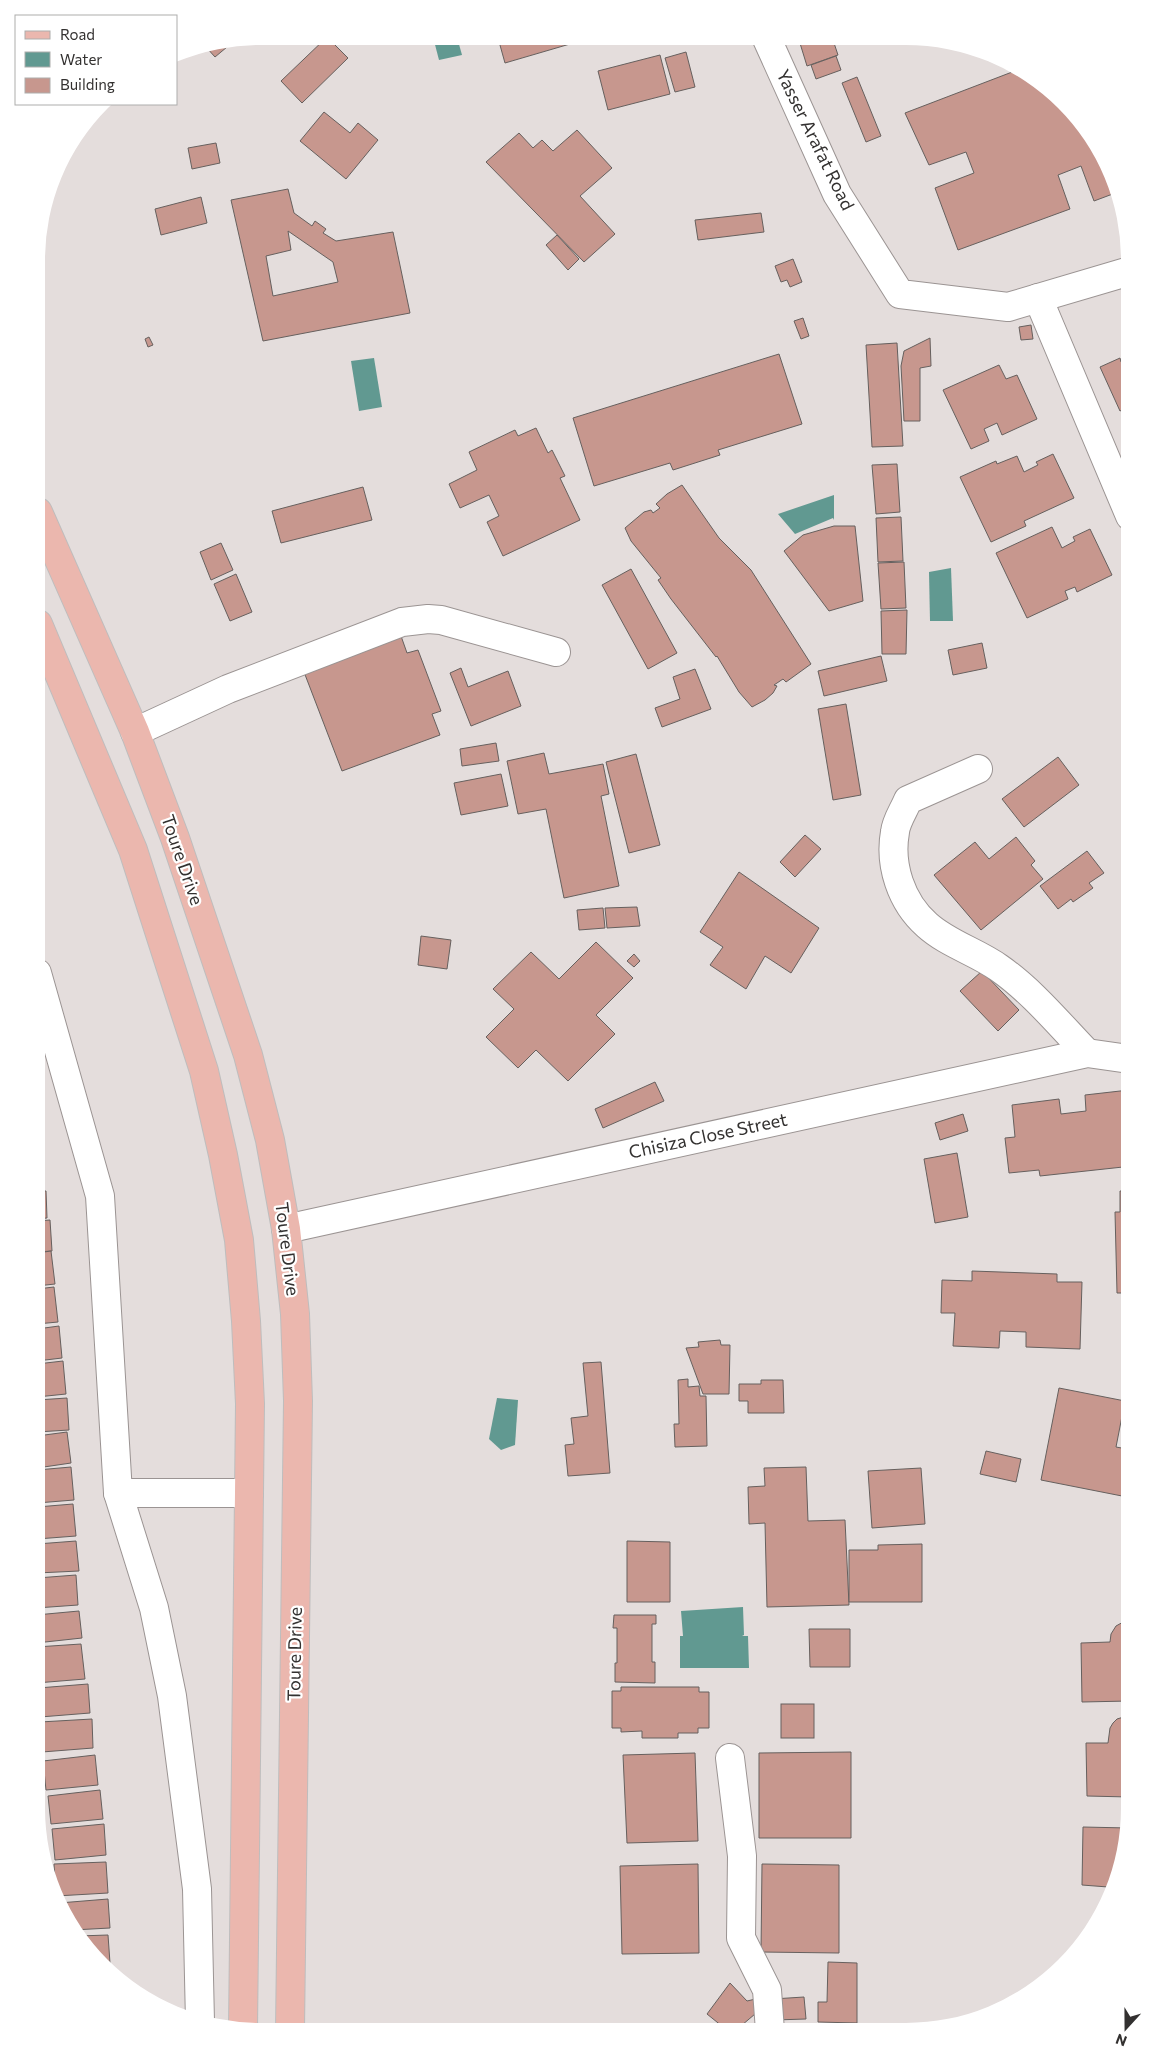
<svg xmlns="http://www.w3.org/2000/svg" width="1166" height="2068" viewBox="0 0 1166 2068" font-family="Commissioner,sans-serif">
<rect width="100%" height="100%" fill="#e4dddc"/>
<!-- water -->
<g fill="#619991">
<path d="M 433,37 L 457,37 L 462,55 L 439,60 Z"/>
<path d="M 374,358 L 382,407 L 359,411 L 351,361 Z"/>
<path d="M 834,495 L 834,520 L 833,518 L 795,534 L 778,514 Z"/>
<path d="M 951,568 L 953,621 L 930,621 L 929,572 Z"/>
<path d="M 497,1398 L 518,1400 L 515,1445 L 501,1450 L 489,1439 Z"/>
<path d="M 743,1607 L 744,1635 L 742,1636 L 748,1636 L 749,1668 L 680,1668 L 680,1636 L 683,1636 L 681,1611 Z"/>
</g>
<!-- building -->
<g fill="#c7978e" stroke="#66605e" fill-rule="evenodd">
<path d="M 327,37 L 348,58 L 302,103 L 281,81 Z"/>
<path d="M 498,38 L 587,38 L 587,39 L 505,63 Z"/>
<path d="M 799,40 L 833,40 L 838,55 L 807,66 Z"/>
<path d="M 233,42 L 215,57 L 206,47 Z"/>
<path d="M 686,52 L 695,87 L 675,92 L 665,58 Z"/>
<path d="M 660,55 L 670,94 L 608,110 L 598,71 Z"/>
<path d="M 836,56 L 841,70 L 816,79 L 811,65 Z"/>
<path d="M 1020,69 L 1053,92 L 1092,136 L 1118,192 L 1094,201 L 1081,166 L 1058,175 L 1070,209 L 958,250 L 935,188 L 974,173 L 966,152 L 929,165 L 905,113 Z"/>
<path d="M 857,77 L 881,136 L 866,142 L 842,83 Z"/>
<path d="M 324,112 L 350,133 L 358,123 L 378,140 L 346,179 L 300,141 Z"/>
<path d="M 577,130 L 612,168 L 580,196 L 615,234 L 584,262 L 486,162 L 519,133 L 533,148 L 542,140 L 553,151 Z"/>
<path d="M 216,143 L 220,163 L 192,169 L 188,148 Z"/>
<path d="M 288,189 L 294,213 L 312,226 L 315,221 L 326,229 L 323,233 L 336,241 L 393,232 L 410,313 L 263,341 L 231,200 ZM 288,231 L 333,262 L 338,282 L 273,296 L 266,256 L 291,250 Z"/>
<path d="M 201,197 L 207,223 L 161,235 L 155,209 Z"/>
<path d="M 761,213 L 764,232 L 698,240 L 695,220 Z"/>
<path d="M 557,235 L 579,259 L 568,270 L 546,245 Z"/>
<path d="M 793,259 L 802,282 L 790,287 L 787,280 L 781,282 L 775,266 Z"/>
<path d="M 803,318 L 809,336 L 801,339 L 794,321 Z"/>
<path d="M 1031,325 L 1033,339 L 1021,340 L 1019,327 Z"/>
<path d="M 1130,333 L 1130,354 L 1122,336 Z"/>
<path d="M 149,337 L 153,345 L 148,347 L 145,339 Z"/>
<path d="M 930,338 L 931,366 L 920,368 L 920,421 L 904,421 L 901,366 L 904,351 Z"/>
<path d="M 897,343 L 903,446 L 872,447 L 866,345 Z"/>
<path d="M 779,354 L 802,424 L 718,450 L 720,455 L 673,470 L 670,463 L 594,486 L 573,418 Z"/>
<path d="M 1120,358 L 1121,362 L 1130,359 L 1130,406 L 1120,411 L 1100,367 Z"/>
<path d="M 999,365 L 1006,379 L 1017,375 L 1037,419 L 1002,435 L 997,423 L 984,429 L 989,441 L 971,449 L 943,390 Z"/>
<path d="M 536,428 L 548,453 L 552,450 L 565,476 L 560,478 L 580,520 L 503,556 L 487,522 L 499,516 L 489,495 L 460,508 L 449,484 L 477,470 L 469,452 L 515,430 L 518,436 Z"/>
<path d="M 1053,454 L 1074,498 L 1024,521 L 1026,526 L 991,542 L 960,477 L 996,461 L 997,464 L 1017,456 L 1024,472 L 1038,465 L 1036,462 Z"/>
<path d="M 897,464 L 900,512 L 876,514 L 872,465 Z"/>
<path d="M 682,485 L 719,538 L 751,570 L 811,664 L 786,682 L 783,679 L 774,685 L 777,686 L 773,693 L 765,700 L 752,707 L 739,692 L 717,656 L 716,657 L 671,599 L 658,580 L 661,578 L 631,541 L 625,528 L 644,512 L 651,510 L 653,513 L 660,508 L 656,504 L 667,494 Z"/>
<path d="M 363,487 L 372,520 L 281,543 L 272,511 Z"/>
<path d="M 901,517 L 903,561 L 878,562 L 876,518 Z"/>
<path d="M 834,526 L 855,526 L 863,601 L 829,611 L 784,551 L 803,535 Z"/>
<path d="M 1052,527 L 1062,548 L 1075,541 L 1073,537 L 1090,529 L 1112,575 L 1077,592 L 1075,587 L 1065,591 L 1068,599 L 1027,618 L 996,553 Z"/>
<path d="M 221,543 L 233,570 L 211,580 L 200,552 Z"/>
<path d="M 904,562 L 906,608 L 881,609 L 878,563 Z"/>
<path d="M 631,569 L 677,653 L 648,669 L 602,585 Z"/>
<path d="M 236,574 L 252,612 L 230,621 L 214,584 Z"/>
<path d="M 907,610 L 906,654 L 882,654 L 881,611 Z"/>
<path d="M 401,636 L 407,653 L 418,650 L 441,711 L 432,714 L 440,735 L 342,771 L 304,672 Z"/>
<path d="M 982,643 L 987,668 L 953,675 L 948,650 Z"/>
<path d="M 881,656 L 887,681 L 824,696 L 818,671 Z"/>
<path d="M 461,668 L 468,687 L 508,671 L 521,706 L 471,726 L 450,673 Z"/>
<path d="M 695,669 L 711,709 L 662,727 L 655,708 L 680,699 L 673,677 Z"/>
<path d="M 846,704 L 861,795 L 833,800 L 818,709 Z"/>
<path d="M 496,743 L 499,761 L 462,766 L 460,749 Z"/>
<path d="M 544,753 L 549,774 L 603,764 L 609,794 L 601,796 L 619,886 L 564,898 L 546,809 L 518,814 L 507,761 Z"/>
<path d="M 636,754 L 660,845 L 629,853 L 606,762 Z"/>
<path d="M 1058,757 L 1079,785 L 1024,827 L 1002,799 Z"/>
<path d="M 501,774 L 508,806 L 461,815 L 454,783 Z"/>
<path d="M 805,835 L 821,849 L 795,877 L 780,862 Z"/>
<path d="M 1016,837 L 1035,861 L 1031,865 L 1043,879 L 981,930 L 934,875 L 975,842 L 989,859 Z"/>
<path d="M 1087,851 L 1104,873 L 1089,883 L 1093,888 L 1073,902 L 1071,899 L 1058,909 L 1040,886 Z"/>
<path d="M 739,872 L 819,928 L 791,973 L 765,956 L 746,989 L 710,965 L 723,947 L 700,932 Z"/>
<path d="M 637,907 L 640,926 L 607,928 L 605,908 Z"/>
<path d="M 603,908 L 605,928 L 579,930 L 577,910 Z"/>
<path d="M 421,936 L 451,940 L 447,969 L 418,965 Z"/>
<path d="M 596,942 L 633,978 L 596,1015 L 615,1034 L 568,1081 L 536,1050 L 518,1068 L 486,1037 L 514,1009 L 493,989 L 531,952 L 559,979 Z"/>
<path d="M 634,954 L 640,961 L 634,967 L 627,961 Z"/>
<path d="M 982,971 L 1019,1010 L 998,1031 L 960,991 Z"/>
<path d="M 655,1082 L 664,1101 L 603,1128 L 595,1109 Z"/>
<path d="M 1129,1090 L 1129,1160 L 1122,1161 L 1123,1167 L 1040,1176 L 1039,1170 L 1009,1173 L 1005,1138 L 1015,1137 L 1012,1105 L 1059,1099 L 1061,1114 L 1086,1111 L 1085,1095 Z"/>
<path d="M 963,1114 L 968,1131 L 940,1140 L 935,1123 Z"/>
<path d="M 957,1153 L 968,1217 L 935,1223 L 924,1159 Z"/>
<path d="M 37,1191 L 46,1191 L 47,1218 L 37,1219 Z"/>
<path d="M 1120,1191 L 1129,1191 L 1129,1324 L 1123,1324 L 1122,1293 L 1117,1293 L 1115,1212 L 1120,1212 Z"/>
<path d="M 50,1220 L 52,1251 L 37,1252 L 37,1221 Z"/>
<path d="M 51,1251 L 55,1284 L 37,1286 L 37,1253 Z"/>
<path d="M 972,1271 L 1057,1274 L 1057,1282 L 1082,1282 L 1080,1349 L 1026,1347 L 1026,1332 L 1000,1331 L 999,1348 L 953,1346 L 955,1313 L 941,1313 L 942,1280 L 972,1281 Z"/>
<path d="M 54,1287 L 58,1322 L 37,1324 L 37,1289 Z"/>
<path d="M 59,1326 L 62,1358 L 37,1361 L 37,1329 Z"/>
<path d="M 720,1340 L 721,1345 L 730,1345 L 729,1394 L 703,1394 L 686,1348 L 699,1347 L 698,1342 Z"/>
<path d="M 63,1361 L 66,1394 L 37,1397 L 37,1364 Z"/>
<path d="M 601,1362 L 610,1473 L 568,1476 L 565,1445 L 574,1444 L 571,1418 L 588,1416 L 583,1363 Z"/>
<path d="M 688,1379 L 688,1387 L 699,1386 L 700,1396 L 706,1396 L 707,1446 L 675,1447 L 674,1424 L 679,1424 L 678,1380 Z"/>
<path d="M 761,1380 L 783,1380 L 784,1413 L 748,1413 L 748,1401 L 739,1401 L 739,1384 L 761,1384 Z"/>
<path d="M 1059,1388 L 1125,1401 L 1116,1447 L 1127,1449 L 1124,1467 L 1128,1468 L 1122,1496 L 1041,1480 Z"/>
<path d="M 67,1398 L 69,1430 L 37,1432 L 37,1400 Z"/>
<path d="M 67,1432 L 71,1463 L 37,1468 L 37,1436 Z"/>
<path d="M 986,1451 L 1021,1459 L 1016,1482 L 980,1474 Z"/>
<path d="M 71,1467 L 74,1500 L 37,1503 L 37,1470 Z"/>
<path d="M 806,1467 L 808,1521 L 845,1520 L 849,1605 L 767,1607 L 765,1523 L 749,1524 L 748,1487 L 765,1486 L 764,1468 Z"/>
<path d="M 921,1468 L 925,1524 L 872,1528 L 868,1471 Z"/>
<path d="M 73,1504 L 76,1536 L 37,1539 L 37,1507 Z"/>
<path d="M 76,1541 L 79,1571 L 37,1573 L 37,1544 Z"/>
<path d="M 627,1541 L 670,1542 L 670,1602 L 627,1602 Z"/>
<path d="M 922,1544 L 922,1602 L 849,1602 L 849,1550 L 878,1550 L 878,1545 Z"/>
<path d="M 76,1575 L 78,1605 L 36,1608 L 37,1578 Z"/>
<path d="M 79,1611 L 82,1638 L 36,1643 L 36,1615 Z"/>
<path d="M 614,1615 L 656,1615 L 656,1624 L 652,1624 L 652,1662 L 655,1662 L 655,1683 L 615,1682 L 615,1663 L 617,1663 L 617,1628 L 613,1628 Z"/>
<path d="M 1125,1621 L 1129,1621 L 1129,1701 L 1082,1702 L 1081,1643 L 1110,1642 L 1111,1634 L 1116,1626 Z"/>
<path d="M 809,1629 L 850,1629 L 850,1667 L 810,1667 Z"/>
<path d="M 81,1644 L 85,1679 L 36,1683 L 36,1647 Z"/>
<path d="M 88,1684 L 90,1713 L 40,1717 L 38,1688 Z"/>
<path d="M 621,1687 L 699,1687 L 699,1692 L 709,1692 L 709,1728 L 698,1728 L 698,1733 L 678,1733 L 678,1738 L 642,1738 L 642,1731 L 621,1732 L 621,1728 L 612,1728 L 612,1691 L 621,1691 Z"/>
<rect x="781" y="1704" width="33" height="34"/>
<path d="M 1127,1716 L 1129,1716 L 1129,1797 L 1087,1796 L 1086,1743 L 1108,1743 L 1110,1728 L 1113,1723 L 1117,1719 Z"/>
<path d="M 92,1719 L 93,1748 L 42,1752 L 40,1722 Z"/>
<path d="M 851,1752 L 851,1838 L 759,1838 L 759,1753 Z"/>
<path d="M 695,1753 L 698,1841 L 627,1843 L 623,1755 Z"/>
<path d="M 95,1755 L 98,1785 L 46,1790 L 43,1761 Z"/>
<path d="M 100,1790 L 103,1819 L 51,1824 L 48,1796 Z"/>
<path d="M 104,1824 L 106,1855 L 55,1860 L 52,1829 Z"/>
<path d="M 1083,1827 L 1128,1828 L 1113,1893 L 1110,1898 L 1108,1887 L 1082,1885 Z"/>
<path d="M 106,1862 L 108,1893 L 56,1896 L 54,1864 Z"/>
<path d="M 698,1864 L 699,1953 L 622,1954 L 620,1866 Z"/>
<path d="M 762,1864 L 839,1865 L 839,1953 L 761,1952 Z"/>
<path d="M 108,1899 L 110,1928 L 73,1930 L 59,1903 Z"/>
<path d="M 1089,1922 L 1096,1922 L 1088,1936 Z"/>
<path d="M 108,1935 L 110,1963 L 103,1964 L 78,1936 Z"/>
<path d="M 828,1962 L 857,1963 L 857,2023 L 818,2022 L 818,2002 L 827,2002 Z"/>
<path d="M 730,1983 L 747,2001 L 760,1998 L 755,2014 L 735,2031 L 728,2031 L 707,2014 Z"/>
<path d="M 804,1997 L 806,2019 L 774,2020 L 773,1999 Z"/>
</g>
<g fill="none" stroke-linecap="round" stroke-linejoin="round">
<defs>
<g id="minor">
<path d="M 767,39 L 837,194 L 900,294 L 1008,307 L 1130,271"/>
<path d="M 1038,298 L 1130,516"/>
<path d="M 135,732 L 228,689 L 402,622 L 428,619 L 441,620 L 556,652"/>
<path d="M 978,769 L 908,800 C 904,810 896,821 895,832 C 889,865 901,902 927,925 C 948,944 977,952 999,968 C 1032,991 1059,1024 1087,1053"/>
<path d="M 37,973 L 100,1196 L 118,1493 L 154,1608 L 172,1696 L 197,1889 L 200,2022"/>
<path d="M 286,1229 L 1087,1053 L 1129,1059"/>
<path d="M 118,1493 L 249,1493"/>
<path d="M 730,1758 L 742,1856 L 741,1938 L 767,1990 L 770,2031"/>
</g>
<g id="major">
<path d="M 38,512 L 135,732 L 175,838 L 248,1055 L 270,1140 L 286,1229 L 295,1314 L 298,1401 L 290,2030"/>
<path d="M 38,624 L 133,850 L 204,1071 L 223,1155 L 239,1240 L 246,1321 L 250,1404 L 243,2030"/>
</g>
</defs>
<!-- minor casing -->
<use href="#minor" stroke="#9b9493" stroke-width="30"/>
<!-- major casing -->
<use href="#major" stroke="#bebdbd" stroke-width="30"/>
<!-- minor -->
<use href="#minor" stroke="#fff" stroke-width="28"/>
<!-- major -->
<use href="#major" stroke="#ebb7ae" stroke-width="28"/>
</g>
<g text-anchor="middle" stroke-width="4.5" stroke-linejoin="round" paint-order="stroke">
<!-- street labels -->
<g font-size="18" fill="#333130" stroke="#fff">
<text transform="translate(815 140) rotate(64)" y="6">Yasser Arafat Road</text>
<text transform="translate(182 860) rotate(71)" y="6">Toure Drive</text>
<text transform="translate(708 1136) rotate(-12)" y="6">Chisiza Close Street</text>
<text transform="translate(287 1249) rotate(83)" y="6">Toure Drive</text>
<text transform="translate(295 1654) rotate(-89)" y="6">Toure Drive</text>
</g>
</g>
<!-- crop -->
<path d="M0 0H1166V2068H0ZM260 45H906A215 215 0 0 1 1121 260V1808A215 215 0 0 1 906 2023H260A215 215 0 0 1 45 1808V260A215 215 0 0 1 260 45Z" fill="#fff" fill-rule="evenodd"/>
<!-- legend -->
<rect x="15" y="15" width="162" height="90" fill="#ffffff" stroke="#adadac"/>
<rect x="25" y="31" width="25" height="8" fill="#ebb7ae" stroke="#adadac"/>
<text x="60" y="40" font-size="15" fill="#333130">Road</text>
<rect x="25" y="52" width="25" height="15" fill="#619991" stroke="#adadac"/>
<text x="60" y="65" font-size="15" fill="#333130">Water</text>
<rect x="25" y="78" width="25" height="15" fill="#c7978e" stroke="#adadac"/>
<text x="60" y="90" font-size="15" fill="#333130">Building</text>
<!-- north arrow -->
<g transform="translate(1126 2028) rotate(201)" stroke="#ffffff" stroke-width="4" paint-order="stroke">
<path d="M0-4L9 19L0 12L-9 19Z" fill="#333130"/>
<text y="-8" font-size="14" font-weight="bold" text-anchor="middle" fill="#333130">N</text>
</g>
</svg>
